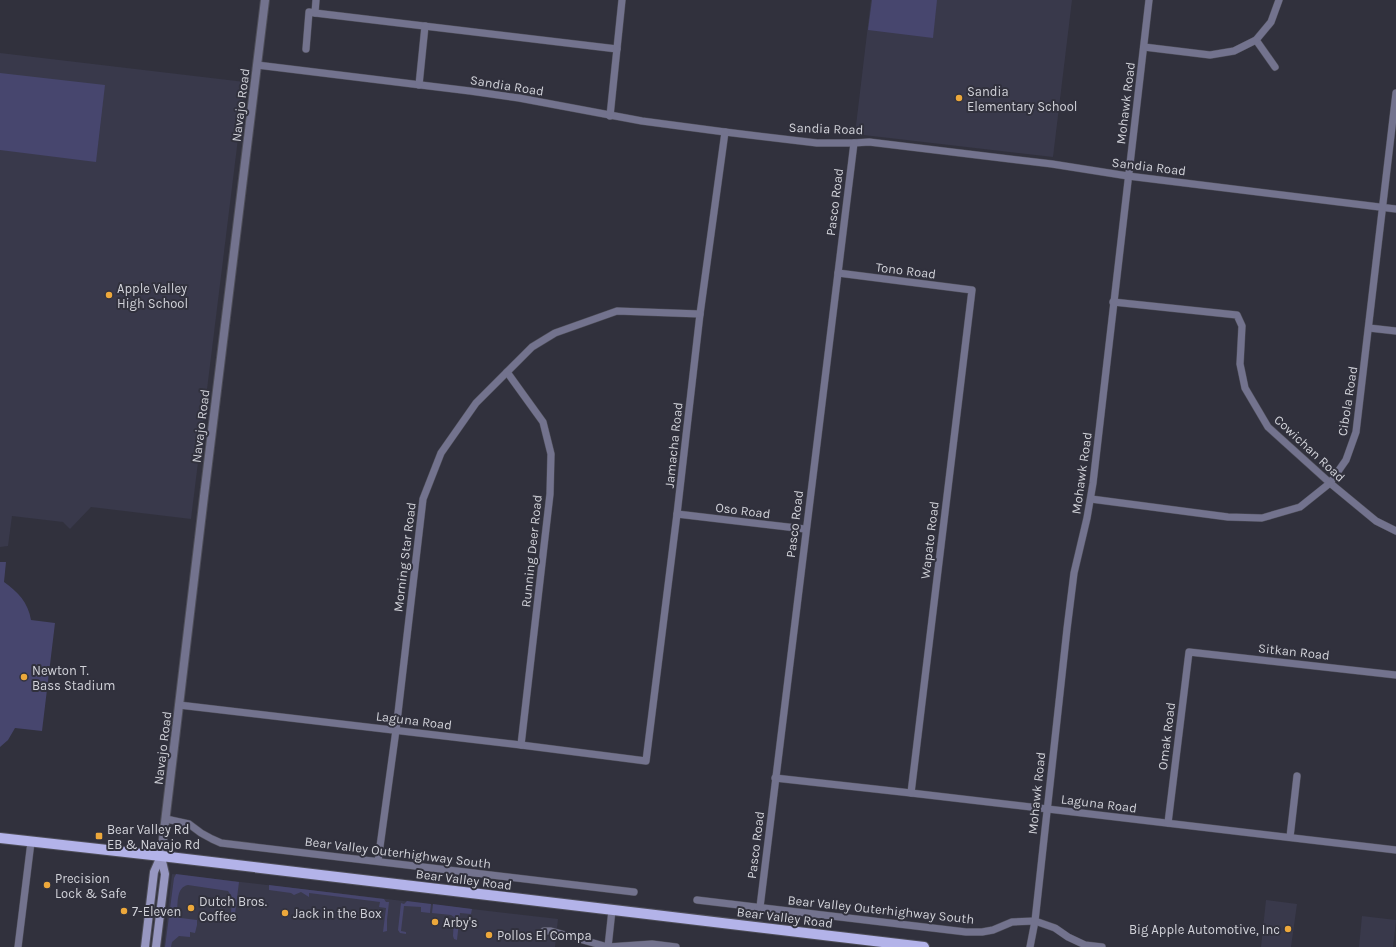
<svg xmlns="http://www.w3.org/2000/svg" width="1396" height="947" viewBox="0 0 1396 947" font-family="Karla,sans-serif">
<rect width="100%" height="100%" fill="#31313d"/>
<!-- built -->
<g fill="#39394b">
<path d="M 871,0 L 1072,0 L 1053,157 L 855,134 Z"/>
<path d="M 0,53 L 245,82 L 191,519 L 91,507 L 70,529 L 63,522 L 12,516 L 8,546 L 0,547 Z"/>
<path d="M 172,874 L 558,919 L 555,947 L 164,947 Z"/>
<path d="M 1266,900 L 1297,904 L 1291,947 L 1261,947 Z"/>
<path d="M 1362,916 L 1396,920 L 1393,947 L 1359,947 Z"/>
</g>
<!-- green -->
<g fill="#47466e">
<path d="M 872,0 L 937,0 L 933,38 L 868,30 Z"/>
<path d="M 0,73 L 105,85 L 96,162 L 0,150 Z"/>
<path d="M 0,562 L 6,562 L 4,582 C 18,592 28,602 31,620 L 55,623 L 42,731 L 15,728 L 8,740 L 0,747 Z"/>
<path d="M 176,874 L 239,882 L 235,914 L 233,915 L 231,914 L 232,897 L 228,891 L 188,885 C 176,887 178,904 177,913 L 181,918 L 197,920 L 197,925 L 195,933 L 190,932 L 190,937 L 179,936 L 172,942 L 171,947 L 165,947 L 174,878 Z"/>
<path d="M 269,885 L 384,899 L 386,902 L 389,902 L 387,920 L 387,931 L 383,932 L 386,908 L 379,907 L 380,902 L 309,893 L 309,897 L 301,892 L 294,895 L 291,893 L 269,890 Z"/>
<path d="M 407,901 L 431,904 L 430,913 L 421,912 L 421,907 L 404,906 L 401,931 L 406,932 L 406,934 L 400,933 L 398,930 L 401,903 L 404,904 Z"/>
<path d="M 433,904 L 472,909 L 471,914 L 460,913 L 457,940 L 454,939 L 453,936 L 454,917 L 451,915 L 432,913 Z"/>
</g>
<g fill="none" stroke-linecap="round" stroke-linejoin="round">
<defs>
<g id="minor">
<path d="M 315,13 L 617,49"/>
<path d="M 1256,40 L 1275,67"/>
<path d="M 1144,47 L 1210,55 L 1234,51 L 1256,40 L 1271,22 L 1279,0"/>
<path d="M 306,49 L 309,12 L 315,13 L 316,0"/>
<path d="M 257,65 L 470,91 L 519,98 L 642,121 L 725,132 L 817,143 L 854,143 L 869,142 L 1052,164 L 1128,176 L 1396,209"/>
<path d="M 419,85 L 425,26"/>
<path d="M 610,116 L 622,0"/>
<path d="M 838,273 L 972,290 L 911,793"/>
<path d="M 1113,302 L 1237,315 L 1242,326 L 1240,364 L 1245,388 L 1268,427 L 1330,483 L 1376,521 L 1396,531"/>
<path d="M 1369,328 L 1396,331"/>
<path d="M 507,372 L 543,422 L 551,454 L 550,494 L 521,745"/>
<path d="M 1091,499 L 1228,517 L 1262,518 L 1300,507 L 1330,483 L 1346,460 L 1356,432 L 1396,93"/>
<path d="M 677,514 L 805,529"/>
<path d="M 179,705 L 521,745 L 646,761 L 677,514 L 700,314 L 725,132"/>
<path d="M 775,778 L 911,793 L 1396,850"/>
<path d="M 166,819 L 189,824 L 201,833 L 212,839 L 221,843 L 634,892"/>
<path d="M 1168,823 L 1189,652 L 1396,675"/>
<path d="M 1290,837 L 1297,776"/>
<path d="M 378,861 L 396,730 L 423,499 L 441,453 L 476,403 L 532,347 L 555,333 L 617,311 L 700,314"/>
<path d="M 697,900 L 966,932 L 982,932 L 993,930 L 1012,922 L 1035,921 L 1055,928 L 1068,937 L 1085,945 L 1102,947"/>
<path d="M 760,907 L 854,143"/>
<path d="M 544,931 L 551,931 L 608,947 L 652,944 L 676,947"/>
<path d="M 18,947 L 31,842"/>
<path d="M 608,947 L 612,910"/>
<path d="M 1030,947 L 1035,921 L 1067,629 L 1074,573 L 1087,518 L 1093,483 L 1149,0"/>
</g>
<path id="tertiary" d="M 161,856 L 204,496 L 265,0"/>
<g id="secondary">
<path d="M 145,947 L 154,872 L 161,856"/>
<path d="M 156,947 L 165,874 L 161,857"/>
</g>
<path id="primary" d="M 0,838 L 161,856 L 924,947"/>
</defs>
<!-- minor casing -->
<use href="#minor" stroke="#4e4e59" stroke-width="8"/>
<!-- tertiary casing -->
<use href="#tertiary" stroke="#4e4e59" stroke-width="10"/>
<!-- secondary casing -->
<use href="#secondary" stroke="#4e4e59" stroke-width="10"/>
<!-- primary casing -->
<use href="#primary" stroke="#4e4e59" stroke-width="12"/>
<!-- minor -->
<use href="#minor" stroke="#73738e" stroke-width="7"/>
<!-- tertiary -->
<use href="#tertiary" stroke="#73738e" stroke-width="8"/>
<!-- secondary -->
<use href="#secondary" stroke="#9797c1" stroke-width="8"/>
<!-- primary -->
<use href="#primary" stroke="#b3b3e9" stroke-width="10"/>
</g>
<!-- markers -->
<g fill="#eda83b" stroke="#31313d" stroke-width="1.5">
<circle cx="959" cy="98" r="4"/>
<circle cx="109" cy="295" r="4"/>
<circle cx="24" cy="677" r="4"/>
<rect x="95" y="832" width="8" height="8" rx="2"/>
<circle cx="47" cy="885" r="4"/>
<circle cx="191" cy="908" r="4"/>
<circle cx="124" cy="911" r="4"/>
<circle cx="285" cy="913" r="4"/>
<circle cx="435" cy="922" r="4"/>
<circle cx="1288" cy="929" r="4"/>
<circle cx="489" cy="935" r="4"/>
</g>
<g text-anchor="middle" stroke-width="4" stroke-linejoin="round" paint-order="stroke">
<!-- street labels -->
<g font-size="13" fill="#d1d2d9" stroke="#31313d">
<text transform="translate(507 85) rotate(9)" y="5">Sandia Road</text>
<text transform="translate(1125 103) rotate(-83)" y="5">Mohawk Road</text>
<text transform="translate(240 105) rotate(-83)" y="5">Navajo Road</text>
<text transform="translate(826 128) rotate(2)" y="5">Sandia Road</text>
<text transform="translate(1149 166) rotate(7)" y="5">Sandia Road</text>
<text transform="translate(834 202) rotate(-83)" y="5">Pasco Road</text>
<text transform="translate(906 270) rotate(7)" y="5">Tono Road</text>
<text transform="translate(1347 401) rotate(-81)" y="5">Cibola Road</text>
<text transform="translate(200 426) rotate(-83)" y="5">Navajo Road</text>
<text transform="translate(673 445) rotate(-84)" y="5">Jamacha Road</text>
<text transform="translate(1310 448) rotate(43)" y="5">Cowichan Road</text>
<text transform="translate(1081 473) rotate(-82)" y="5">Mohawk Road</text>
<text transform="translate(743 510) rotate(7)" y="5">Oso Road</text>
<text transform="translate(794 524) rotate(-83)" y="5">Pasco Road</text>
<text transform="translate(929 540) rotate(-83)" y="5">Wapato Road</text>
<text transform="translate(531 551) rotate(-84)" y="5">Running Deer Road</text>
<text transform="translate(404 557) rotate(-83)" y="5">Morning Star Road</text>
<text transform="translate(1294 651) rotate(6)" y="5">Sitkan Road</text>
<text transform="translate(414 720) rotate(7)" y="5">Laguna Road</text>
<text transform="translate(1166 736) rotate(-83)" y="5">Omak Road</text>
<text transform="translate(162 748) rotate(-83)" y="5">Navajo Road</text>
<text transform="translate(1036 793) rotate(-84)" y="5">Mohawk Road</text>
<text transform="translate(1099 803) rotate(7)" y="5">Laguna Road</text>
<text transform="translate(755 845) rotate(-83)" y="5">Pasco Road</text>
<text transform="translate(398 852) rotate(7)" y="5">Bear Valley Outerhighway South</text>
<text transform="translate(464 879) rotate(7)" y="5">Bear Valley Road</text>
<text transform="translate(881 909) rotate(6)" y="5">Bear Valley Outerhighway South</text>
<text transform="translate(785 917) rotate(7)" y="5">Bear Valley Road</text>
</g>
<!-- poi labels -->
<g font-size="13" fill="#d1d2d9" stroke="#31313d" text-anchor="start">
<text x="967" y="96">Sandia<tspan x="967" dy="15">Elementary School</tspan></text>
<text x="117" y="293">Apple Valley<tspan x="117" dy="15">High School</tspan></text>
<text x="32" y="675">Newton T.<tspan x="32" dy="15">Bass Stadium</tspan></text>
<text x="107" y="834">Bear Valley Rd<tspan x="107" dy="15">EB &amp; Navajo Rd</tspan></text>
<text x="55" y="883">Precision<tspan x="55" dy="15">Lock &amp; Safe</tspan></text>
<text x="199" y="906">Dutch Bros.<tspan x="199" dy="15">Coffee</tspan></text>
<text x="132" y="916">7-Eleven</text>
<text x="293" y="918">Jack in the Box</text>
<text x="443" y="927">Arby's</text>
<text x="1280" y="934" text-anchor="end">Big Apple Automotive, Inc</text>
<text x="497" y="940">Pollos El Compa</text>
</g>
</g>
</svg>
